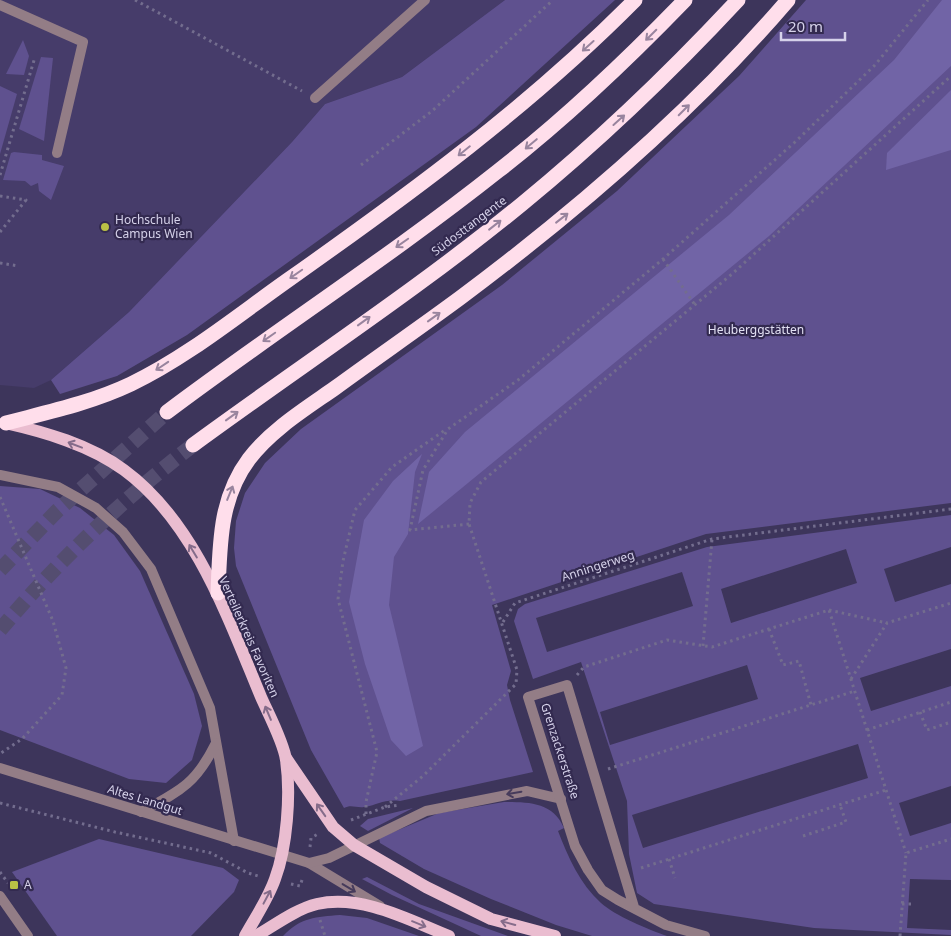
<svg xmlns="http://www.w3.org/2000/svg" width="951" height="936" viewBox="0 0 951 936" font-family="'Noto Sans',sans-serif">
<rect width="100%" height="100%" fill="#3d355b"/>
<!-- built -->
<path fill="#463c6a" d="M 0,0 L 505,0 L 402,77 L 325,104 L 292,142 L 129,312 L 51,380 L 34,388 L 0,385 Z"/>
<!-- green -->
<g fill="#5f518f" fill-rule="evenodd">
<path d="M 505,0 L 615,0 L 476,127 L 187,335 L 117,376 L 60,394 L 51,380 L 129,312 L 292,142 L 325,104 L 402,77 Z"/>
<path d="M 806,0 L 951,0 L 951,503 L 706,534 L 492,605 L 511,671 L 507,685 L 510,700 L 533,772 L 400,801 C 383,799 379,805 364,807 C 356,808 351,804 344,808 L 311,750 L 236,566 L 234,548 L 236,521 L 245,493 L 265,463 L 301,429 L 502,285 L 617,191 L 739,76 Z"/>
<path d="M 23,40 L 29,56 L 24,75 L 6,74 Z"/>
<path d="M 41,57 L 53,58 L 44,141 L 19,129 Z"/>
<path d="M 0,86 L 17,94 L 0,154 Z"/>
<path d="M 14,152 L 42,155 L 42,160 L 64,166 L 51,200 L 39,191 L 38,183 L 31,186 L 25,181 L 3,180 L 11,153 Z"/>
<path d="M 0,486 L 40,489 L 80,508 L 114,535 L 140,571 L 194,694 L 202,726 L 192,760 L 166,783 L 129,779 L 0,730 Z"/>
<path d="M 951,515 L 951,547 L 884,569 L 895,602 L 951,584 L 951,649 L 860,678 L 871,711 L 951,686 L 951,786 L 899,803 L 910,836 L 951,823 L 951,880 L 910,879 L 907,928 L 951,930 L 951,935 L 814,928 L 654,904 L 637,893 L 629,854 L 627,801 L 581,662 L 533,679 L 514,621 L 518,609 L 525,604 L 707,547 ZM 846,549 L 857,583 L 731,623 L 721,589 ZM 682,572 L 693,606 L 547,652 L 536,618 ZM 747,665 L 758,699 L 610,745 L 600,712 ZM 858,744 L 868,778 L 643,848 L 632,815 Z"/>
<path d="M 504,802 C 528,802 553,802 564,828 L 558,831 C 568,857 580,884 601,903 C 614,915 649,930 667,936 L 592,936 L 556,925 L 491,899 L 424,869 L 380,843 L 379,838 L 439,813 Z"/>
<path d="M 413,808 L 368,831 L 360,826 L 368,819 Z"/>
<path d="M 99,839 L 223,868 L 239,880 L 234,892 L 191,936 L 57,936 L 12,872 Z"/>
<path d="M 367,877 L 419,904 L 508,936 L 481,936 L 392,895 L 362,879 Z"/>
<path d="M 340,915 L 367,918 L 419,936 L 283,936 C 301,917 316,917 340,915 Z"/>
</g>
<!-- forest -->
<g fill="#7164a6">
<path d="M 942,0 L 951,0 L 951,66 L 769,236 L 418,524 L 429,472 L 465,432 L 729,215 L 894,60 Z"/>
<path d="M 951,90 L 951,150 L 886,170 L 887,153 Z"/>
<path d="M 422,454 L 415,472 L 408,534 L 394,557 L 389,605 L 423,746 L 406,756 L 391,740 L 365,664 L 349,602 L 364,520 L 393,481 Z"/>
</g>
<g fill="none" stroke-linecap="round" stroke-linejoin="round">
<!-- motorway-tunnel -->
<g stroke="#544d70" stroke-width="15" stroke-dasharray="15 8" stroke-linecap="butt">
<path d="M 0,570 L 57,511 L 167,412"/>
<path d="M 0,630 C 58,561 122,500 193,445"/>
</g>
<!-- path -->
<g stroke="#736d8e" stroke-width="3" stroke-dasharray="2.5 4" stroke-linecap="butt">
<path d="M 135,0 L 302,91"/>
<path d="M 361,165 L 432,111 L 553,0"/>
<path d="M 0,175 L 35,57"/>
<path d="M 0,196 L 26,200 L 0,232"/>
<path d="M 663,259 L 695,305"/>
<path d="M 0,263 L 19,266"/>
<path d="M 0,497 L 53,621 L 66,668 L 62,695 L 22,739 L 1,753"/>
<path d="M 469,524 L 410,530 L 423,470 L 448,429 L 518,380 L 663,259 L 795,142 L 875,65 L 928,0"/>
<path d="M 829,610 L 887,623"/>
<path d="M 503,622 L 515,603 L 712,539 L 951,509"/>
<path d="M 769,629 L 783,665 L 799,661 L 811,705"/>
<path d="M 703,646 L 712,539"/>
<path d="M 577,675 L 584,667 L 667,640 L 712,647 L 829,610 L 906,853"/>
<path d="M 851,679 L 887,623 L 951,603"/>
<path d="M 920,712 L 927,730 L 951,722"/>
<path d="M 867,730 L 951,702"/>
<path d="M 608,769 L 855,691"/>
<path d="M 0,803 L 115,832 L 211,853 L 248,873 L 258,876"/>
<path d="M 385,807 L 423,776 L 516,684 L 517,670 L 469,524 L 470,503 L 481,482 L 732,274 L 951,76"/>
<path d="M 366,814 L 366,802 L 377,752 L 338,599 L 343,561 L 355,510 L 392,467 L 445,430"/>
<path d="M 351,820 L 385,807 L 400,805"/>
<path d="M 803,836 L 846,822 L 840,805"/>
<path d="M 310,847 L 311,838 L 318,834"/>
<path d="M 669,859 L 675,878"/>
<path d="M 641,868 L 886,790"/>
<path d="M 0,872 L 8,883"/>
<path d="M 291,884 L 300,886 L 303,877"/>
<path d="M 902,904 L 912,904"/>
<path d="M 320,920 L 325,936"/>
<path d="M 900,936 L 906,853 L 951,839"/>
</g>
<!-- service -->
<g stroke="#937d86" stroke-width="10">
<path d="M 0,5 L 83,42 L 57,153"/>
<path d="M 315,98 L 425,0"/>
<path d="M 0,475 L 58,487 L 96,508 L 123,532 L 151,569 L 210,708 L 234,841"/>
<path d="M 0,768 L 309,863 L 380,906"/>
<path d="M 141,812 C 180,791 196,784 216,743"/>
<path d="M 309,863 L 329,858 L 426,811 L 527,791 L 561,799"/>
<path d="M 0,896 L 28,936"/>
</g>
<!-- minor -->
<path stroke="#937d86" stroke-width="10" d="M 634,907 L 567,685 L 528,697 L 575,846 L 588,870 L 602,890 L 618,900 L 666,925 L 705,936"/>
<!-- primary -->
<g stroke="#eabdd0" stroke-width="12">
<path d="M 5,423 C 45,432 90,445 124,470 C 195,522 228,618 261,697 C 268,713 284,743 286,760 C 291,794 287,847 275,879 C 268,899 255,918 245,936"/>
<path d="M 286,758 L 333,827 L 354,845 L 426,887 L 491,919 L 555,936"/>
<path d="M 256,936 C 275,925 296,909 317,904 C 362,894 409,920 449,936"/>
</g>
<!-- motorway -->
<g stroke="#ffdeeb" stroke-width="15">
<path d="M 167,412 C 276,330 391,256 498,171 C 565,119 626,61 685,0"/>
<path d="M 6,423 C 48,412 91,403 131,384 C 187,357 237,316 288,280 C 410,194 530,106 635,0"/>
<path d="M 193,445 C 302,365 417,290 522,204 C 599,141 670,73 738,0"/>
<path d="M 218,593 C 220,545 219,499 249,459 C 271,430 305,409 335,388 C 376,358 418,329 460,298 C 578,210 692,112 788,0"/>
</g>
</g>
<!-- one-way arrows -->
<defs><path id="oneway-shaft" d="M-6 0H5M1.5-3L5.5 0L1.5 3" fill="none" stroke-width="1.6" stroke-linecap="round" stroke-linejoin="round" transform="scale(1.25)"/></defs>
<g stroke="#99849e">
<use href="#oneway-shaft" transform="translate(651 35) rotate(135)"/>
<use href="#oneway-shaft" transform="translate(588 46) rotate(138)"/>
<use href="#oneway-shaft" transform="translate(684 110) rotate(-45)"/>
<use href="#oneway-shaft" transform="translate(619 120) rotate(-42)"/>
<use href="#oneway-shaft" transform="translate(531 144) rotate(140)"/>
<use href="#oneway-shaft" transform="translate(464 151) rotate(141)"/>
<use href="#oneway-shaft" transform="translate(562 218) rotate(-38)"/>
<use href="#oneway-shaft" transform="translate(495 225) rotate(-38)"/>
<use href="#oneway-shaft" transform="translate(402 243) rotate(145)"/>
<use href="#oneway-shaft" transform="translate(296 274) rotate(145)"/>
<use href="#oneway-shaft" transform="translate(434 317) rotate(-36)"/>
<use href="#oneway-shaft" transform="translate(364 321) rotate(-36)"/>
<use href="#oneway-shaft" transform="translate(269 337) rotate(145)"/>
<use href="#oneway-shaft" transform="translate(162 366) rotate(146)"/>
<use href="#oneway-shaft" transform="translate(232 416) rotate(-36)"/>
<use href="#oneway-shaft" transform="translate(230 493) rotate(-68)"/>
</g>
<g stroke="#856c8a">
<use href="#oneway-shaft" transform="translate(75 445) rotate(-159)"/>
<use href="#oneway-shaft" transform="translate(193 551) rotate(-121)"/>
<use href="#oneway-shaft" transform="translate(268 713) rotate(-113)"/>
<use href="#oneway-shaft" transform="translate(321 810) rotate(-125)"/>
<use href="#oneway-shaft" transform="translate(267 897) rotate(-62)"/>
<use href="#oneway-shaft" transform="translate(508 923) rotate(-165)"/>
<use href="#oneway-shaft" transform="translate(419 924) rotate(22)"/>
</g>
<g stroke="#463b5b">
<use href="#oneway-shaft" transform="translate(514 793) rotate(170)"/>
<use href="#oneway-shaft" transform="translate(349 888) rotate(31)"/>
</g>
<!-- markers -->
<g fill="#bac045" stroke="#332a50" stroke-width="2">
<circle cx="105" cy="227" r="5"/>
<rect x="9" y="880" width="10" height="10" rx="2.5"/>
</g>
<g text-anchor="middle" stroke-width="4.5" stroke-linejoin="round" paint-order="stroke">
<!-- poi labels -->
<g font-size="12" fill="#d6d2ea" stroke="#332a50" text-anchor="start">
<text x="115" y="224">Hochschule<tspan x="115" dy="14">Campus Wien</tspan></text>
<text x="24" y="889">A</text>
</g>
<!-- street labels -->
<g font-size="12" fill="#d6d2ea" stroke="#332a50">
<text transform="translate(469 226) rotate(-37)" y="4">Südosttangente</text>
<text transform="translate(598 566) rotate(-18)" y="4">Anningerweg</text>
<text transform="translate(249 637) rotate(66)" y="4">Verteilerkreis Favoriten</text>
<text transform="translate(560 751) rotate(72)" y="4">Grenzackerstraße</text>
<text transform="translate(145 800) rotate(17)" y="4">Altes Landgut</text>
</g>
<!-- park labels -->
<g font-size="12" fill="#e2e0f3" stroke="#332a50">
<text x="756" y="334">Heuberggstätten</text>
</g>
</g>
<!-- scale -->
<path d="M781 32v8h64v-8" fill="none" stroke="#d6d2ea" stroke-width="2.5"/>
<text x="788" y="32" font-size="15" fill="#d6d2ea" stroke="#332a50" stroke-width="4" paint-order="stroke">20 m</text>
</svg>
